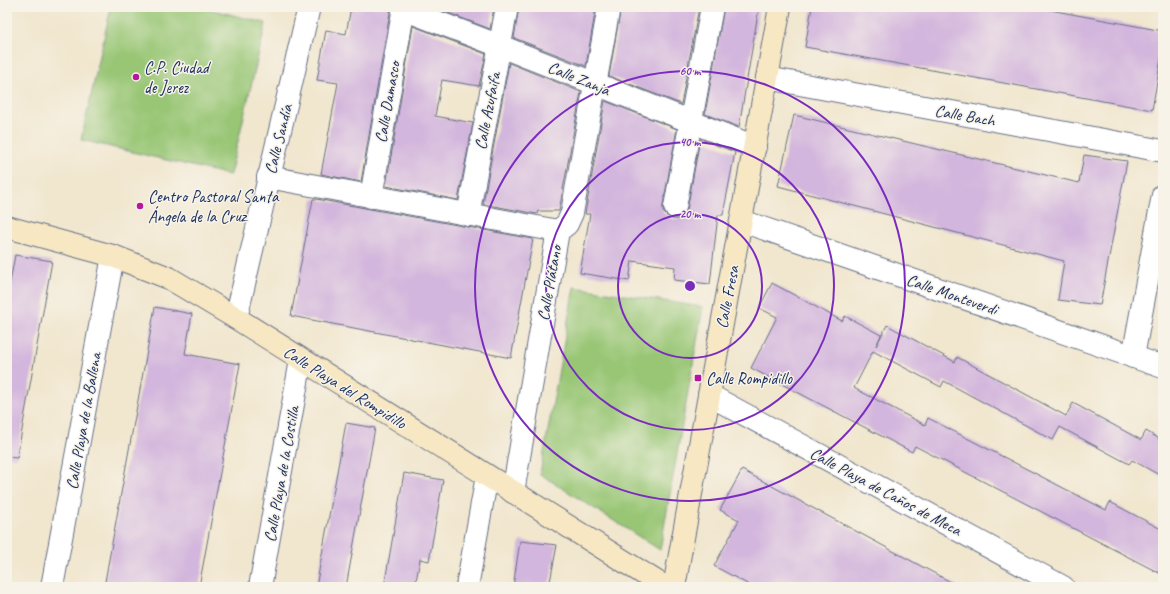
<svg xmlns="http://www.w3.org/2000/svg" width="1170" height="594" viewBox="0 0 1170 594" font-family="Caveat,sans-serif">
<rect width="100%" height="100%" fill="#f7f3e8"/>
<filter id="ink" filterUnits="userSpaceOnUse"><feTurbulence type="fractalNoise" baseFrequency=".025" numOctaves="2"/><feDisplacementMap in="SourceGraphic" scale="8" xChannelSelector="R" yChannelSelector="G"/><feConvolveMatrix kernelMatrix="1 2 1 2 8 2 1 2 1" color-interpolation-filters="sRGB"/></filter>
<filter id="wash" filterUnits="userSpaceOnUse"><feTurbulence type="fractalNoise" baseFrequency=".012" numOctaves="4" result="noise"/><feDisplacementMap in="SourceGraphic" scale="16" xChannelSelector="R" yChannelSelector="G"/><feGaussianBlur stdDeviation="0.9" result="paint"/><feColorMatrix in="noise" values="0 0 0 0 0 0 0 0 0 0 0 0 0 0 0 0 0 1.4 0 .05"/><feComposite in="paint" operator="in"/></filter>
<g filter="url(#wash)">
<rect width="100%" height="100%" fill="#f1e6ce"/>
<!-- green -->
<g fill="#98c674" stroke="#5a7a69">
<path d="M 111,7 L 200,7 L 266,23 L 230,175 L 81,140 Z"/>
<path d="M 574,287 L 703,307 L 660,550 L 540,474 Z"/>
</g>
<g id="blocks">
<!-- building -->
<g fill="#d3b6dd">
<path d="M 351,7 L 391,7 L 361,182 L 321,174 L 338,83 L 317,80 L 326,30 L 346,34 Z"/>
<path d="M 433,7 L 494,7 L 490,29 Z"/>
<path d="M 519,7 L 596,7 L 586,66 L 514,38 Z"/>
<path d="M 621,7 L 699,7 L 681,104 L 609,76 Z"/>
<path d="M 724,7 L 759,7 L 739,127 L 705,114 Z"/>
<path d="M 812,7 L 1034,7 L 1163,31 L 1163,47 L 1152,110 L 805,47 Z"/>
<path d="M 413,26 L 486,54 L 479,86 L 442,80 L 435,116 L 473,123 L 458,200 L 386,186 Z"/>
<path d="M 509,63 L 581,92 L 559,211 L 538,211 L 537,214 L 483,204 Z"/>
<path d="M 605,101 L 677,129 L 663,205 L 663,212 L 667,216 L 672,219 L 680,219 L 684,215 L 687,210 L 700,139 L 735,152 L 723,215 L 718,215 L 710,284 L 674,280 L 675,267 L 632,261 L 629,281 L 580,273 L 590,214 L 585,214 Z"/>
<path d="M 794,115 L 1079,183 L 1084,155 L 1127,161 L 1100,305 L 1058,300 L 1064,261 L 778,186 Z"/>
<path d="M 313,199 L 316,199 L 533,239 L 511,358 L 291,316 Z"/>
<path d="M 15,255 L 52,261 L 17,458 L 7,457 L 7,299 Z"/>
<path d="M 772,283 L 842,321 L 845,316 L 881,335 L 876,346 L 887,325 L 955,362 L 957,357 L 1066,416 L 1073,403 L 1141,440 L 1146,431 L 1163,441 L 1163,477 L 1132,460 L 1129,464 L 1060,427 L 1053,440 L 944,381 L 941,387 L 873,351 L 854,388 L 925,425 L 928,418 L 1106,510 L 1110,502 L 1163,530 L 1163,575 L 915,446 L 912,452 L 751,368 L 777,317 L 759,308 Z"/>
<path d="M 155,307 L 192,314 L 185,354 L 240,364 L 199,587 L 104,587 Z"/>
<path d="M 346,423 L 375,428 L 346,587 L 316,587 Z"/>
<path d="M 742,470 L 960,587 L 753,587 L 714,566 L 739,520 L 720,510 Z"/>
<path d="M 404,473 L 443,480 L 429,561 L 420,559 L 415,587 L 384,587 Z"/>
<path d="M 520,541 L 557,545 L 549,587 L 513,587 Z"/>
</g>
</g>
</g>
<g filter="url(#ink)">
<use href="#blocks" fill-opacity="0" stroke="#666f85" stroke-width="1"/>
<g fill="none" stroke-linecap="round" stroke-linejoin="round">
<defs>
<g id="street">
<path d="M 403,9 L 500,46 L 755,147"/>
<path d="M 767,78 L 1163,151"/>
<path d="M 268,177 L 558,231"/>
<path d="M 371,197 L 404,7"/>
<path d="M 675,207 L 712,7"/>
<path d="M 468,215 L 507,7"/>
<path d="M 742,221 L 1163,367"/>
<path d="M 236,318 L 309,7"/>
<path d="M 1133,357 L 1163,195"/>
<path d="M 709,395 L 1063,587"/>
<path d="M 513,492 L 558,231 L 567,224 L 572,213 L 609,7"/>
<path d="M 52,587 L 113,256"/>
<path d="M 260,587 L 301,360"/>
<path d="M 467,587 L 487,476"/>
</g>
<g id="secondary">
<path d="M 7,227 L 113,256 L 169,278 L 236,318 L 665,587"/>
<path d="M 674,587 L 780,7"/>
</g>
</defs>
<!-- street casing -->
<use href="#street" stroke="#666f85" stroke-width="24"/>
<!-- secondary casing -->
<use href="#secondary" stroke="#666f85" stroke-width="24"/>
<!-- street -->
<use href="#street" stroke="#fff" stroke-width="22"/>
<!-- secondary -->
<use href="#secondary" stroke="#f7e8c3" stroke-width="22"/>
</g>
</g>
<!-- distance rings -->
<g fill="none" stroke="#7b2cbf" stroke-width="2">
<circle cx="690" cy="286" r="72"/>
<circle cx="690" cy="286" r="144"/>
<circle cx="690" cy="286" r="215"/>
</g>
<!-- markers -->
<g fill="#b5179e" stroke="#f7f3e8" stroke-width="1.5">
<circle cx="136" cy="77" r="4"/>
<circle cx="140" cy="206" r="4"/>
<rect x="694" y="374" width="8" height="8" rx="2"/>
</g>
<g text-anchor="middle" stroke-width="3" stroke-linejoin="round" paint-order="stroke">
<!-- poi labels -->
<g font-size="17" fill="#1b2f5e" stroke="#f7f3e8" text-anchor="start">
<text x="144" y="73">C.P. Ciudad<tspan x="144" dy="20">de Jerez</tspan></text>
<text x="148" y="202">Centro Pastoral Santa<tspan x="148" dy="20">Ángela de la Cruz</tspan></text>
<text x="706" y="384">Calle Rompidillo</text>
</g>
<!-- street labels -->
<g font-size="17" fill="#1b2f5e" stroke="#f7f3e8">
<text transform="translate(579 78) rotate(22)" y="6">Calle Zanja</text>
<text transform="translate(387 102) rotate(-80)" y="6">Calle Damasco</text>
<text transform="translate(487 111) rotate(-79)" y="6">Calle Azufaifa</text>
<text transform="translate(965 115) rotate(10)" y="6">Calle Bach</text>
<text transform="translate(278 139) rotate(-76)" y="6">Calle Sandía</text>
<text transform="translate(549 283) rotate(-80)" y="6">Calle Plátano</text>
<text transform="translate(952 294) rotate(19)" y="6">Calle Monteverdi</text>
<text transform="translate(727 297) rotate(-79)" y="6">Calle Fresa</text>
<text transform="translate(345 387) rotate(32)" y="6">Calle Playa del Rompidillo</text>
<text transform="translate(83 421) rotate(-80)" y="6">Calle Playa de la Ballena</text>
<text transform="translate(281 474) rotate(-80)" y="6">Calle Playa de la Costilla</text>
<text transform="translate(886 491) rotate(28)" y="6">Calle Playa de Caños de Meca</text>
</g>
</g>
<circle cx="690" cy="286" r="6" fill="#7b2cbf" stroke="#f7f3e8" stroke-width="2"/>
<g font-size="12" text-anchor="middle" font-weight="bold" fill="#7b2cbf" stroke="#f7f3e8" stroke-width="3" stroke-linejoin="round" paint-order="stroke">
<text x="690" y="75">60 m</text>
<text x="690" y="146">40 m</text>
<text x="690" y="218">20 m</text>
</g>
<!-- margin -->
<rect width="1170" height="594" fill="none" stroke="#f7f3e8" stroke-width="24"/>
</svg>
